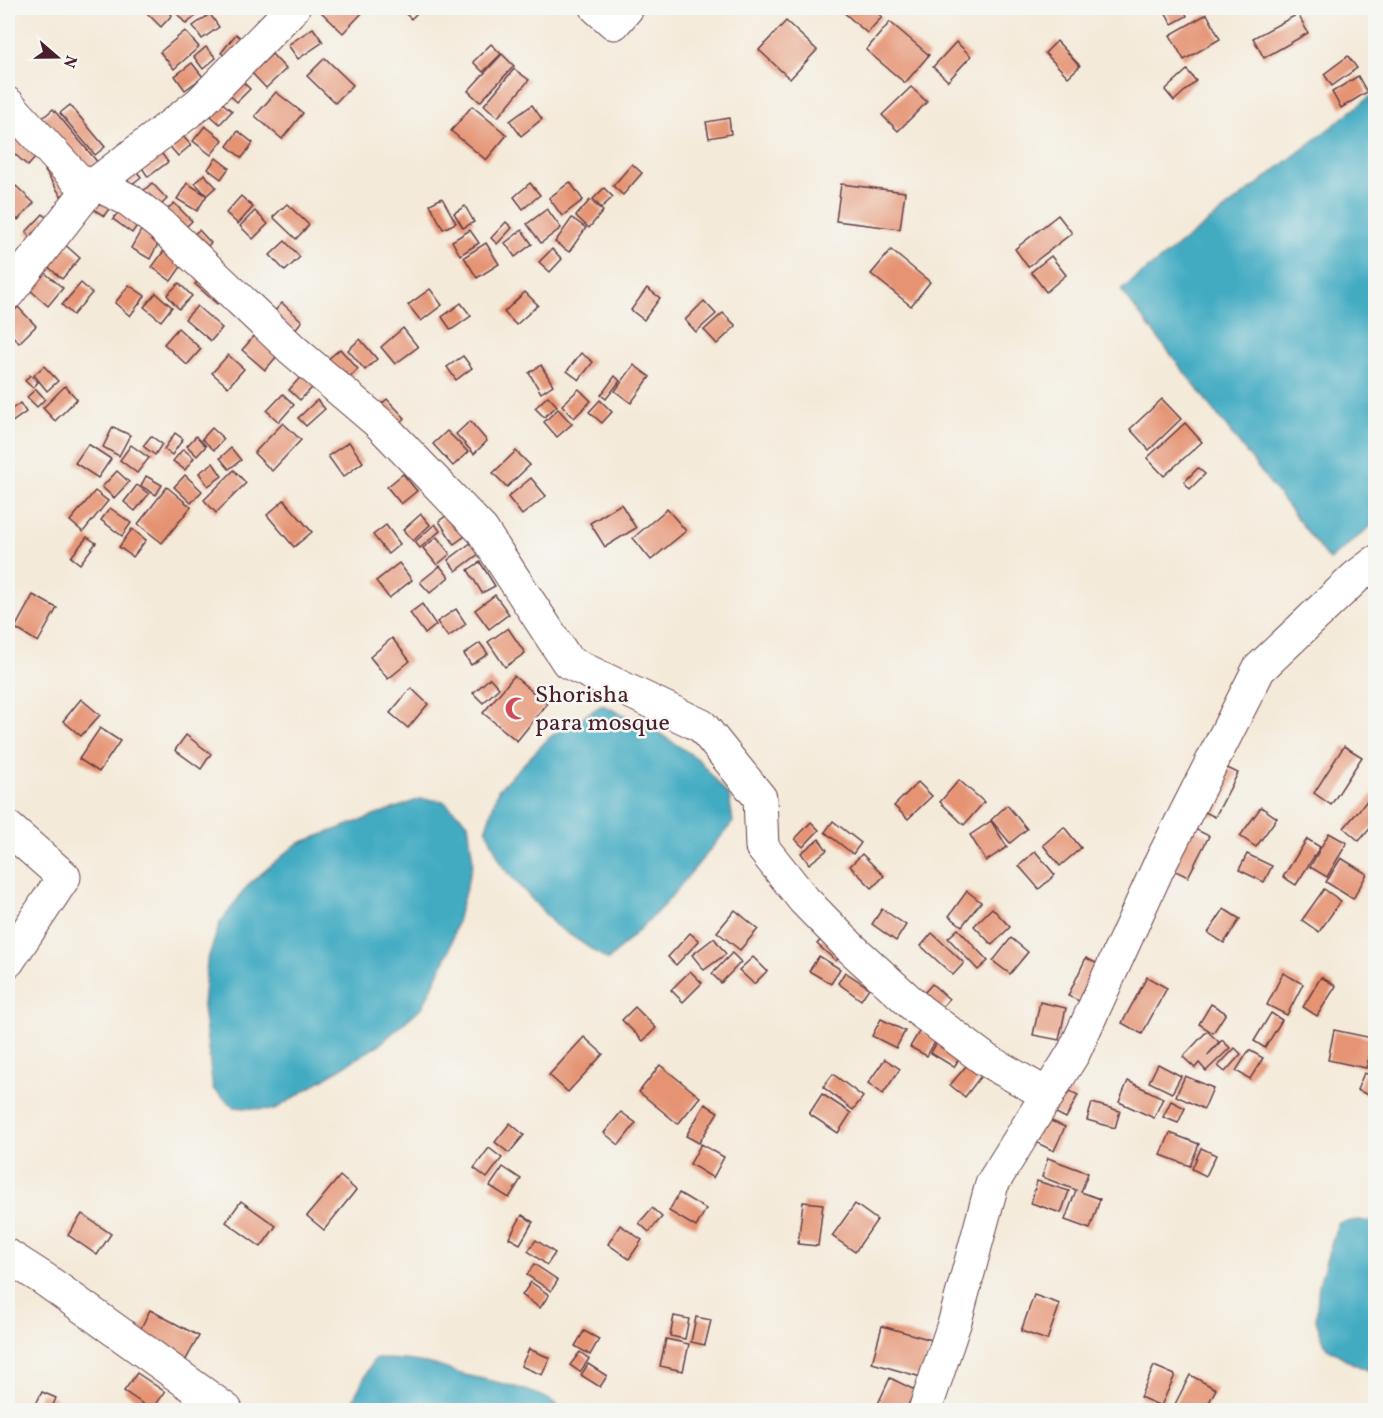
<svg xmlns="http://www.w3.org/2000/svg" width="1383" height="1418" viewBox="0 0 1383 1418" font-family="Vollkorn,serif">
<rect width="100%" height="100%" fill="#f6f6f2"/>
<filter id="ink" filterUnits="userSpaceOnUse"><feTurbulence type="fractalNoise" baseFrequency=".0167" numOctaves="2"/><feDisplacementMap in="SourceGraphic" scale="12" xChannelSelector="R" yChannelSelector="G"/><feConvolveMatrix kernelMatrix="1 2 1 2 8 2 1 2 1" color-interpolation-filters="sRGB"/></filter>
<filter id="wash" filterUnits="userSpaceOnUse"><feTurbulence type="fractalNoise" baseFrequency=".008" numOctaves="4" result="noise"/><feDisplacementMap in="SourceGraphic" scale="24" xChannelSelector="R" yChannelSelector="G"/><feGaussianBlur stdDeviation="1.35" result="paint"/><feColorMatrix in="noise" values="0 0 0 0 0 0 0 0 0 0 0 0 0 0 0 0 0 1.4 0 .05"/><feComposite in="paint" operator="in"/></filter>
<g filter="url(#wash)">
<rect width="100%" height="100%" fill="#f4ead9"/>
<!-- water -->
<g fill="#42abc2" stroke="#466576" stroke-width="1.5">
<path d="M 1375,93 L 1375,523 L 1329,560 L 1121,290 Z"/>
<path d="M 602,705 L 648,726 L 698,759 L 729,796 L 733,822 L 664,905 L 608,960 L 555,925 L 503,867 L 486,829 L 498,790 L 550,737 Z"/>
<path d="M 420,799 L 443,801 L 468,823 L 473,862 L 449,951 L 423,1006 L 380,1044 L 274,1110 L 234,1107 L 213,1089 L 203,1006 L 207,962 L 220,923 L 249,884 L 297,844 Z"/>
<path d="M 1359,1220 L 1375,1223 L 1375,1373 L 1354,1364 L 1326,1347 L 1316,1321 L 1319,1284 L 1338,1223 Z"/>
<path d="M 374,1359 C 393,1359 412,1360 430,1364 C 441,1366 451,1371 461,1374 C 484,1380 549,1391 562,1410 L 350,1410 L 355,1396 Z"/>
</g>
<g id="blocks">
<!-- building -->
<g fill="#e59372">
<path d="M 146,8 L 165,8 L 172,15 L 161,27 L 144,10 Z"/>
<path d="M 172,8 L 199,8 L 202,11 L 186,24 Z"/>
<path d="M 320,8 L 359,8 L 363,12 L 343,33 L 318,9 Z"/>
<path d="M 400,8 L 422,8 L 411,19 Z"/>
<path d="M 843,8 L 872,8 L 882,17 L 867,33 L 841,10 Z"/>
<path d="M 1163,8 L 1183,8 L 1187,16 L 1172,24 Z"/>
<path d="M 210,14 L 219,27 L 202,39 L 193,26 Z"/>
<path d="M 1207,14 L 1220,39 L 1184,60 L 1170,35 Z"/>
<path d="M 1298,14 L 1308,33 L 1264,58 L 1253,38 Z"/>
<path d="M 786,21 L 817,50 L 790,79 L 759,50 Z"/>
<path d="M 890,22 L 929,55 L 905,83 L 866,50 Z"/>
<path d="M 313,28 L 323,42 L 298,59 L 288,45 Z"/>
<path d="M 185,31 L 199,47 L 174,69 L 160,52 Z"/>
<path d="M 236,34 L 248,44 L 233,63 L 221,53 Z"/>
<path d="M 1057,41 L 1080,66 L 1068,77 L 1045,53 Z"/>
<path d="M 956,42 L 971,56 L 948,81 L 933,67 Z"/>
<path d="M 491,44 L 501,54 L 483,72 L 473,62 Z"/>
<path d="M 206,47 L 216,58 L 203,69 L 194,57 Z"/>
<path d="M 272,54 L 286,69 L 266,88 L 252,73 Z"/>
<path d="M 502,54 L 514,66 L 480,102 L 468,91 Z"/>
<path d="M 1348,56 L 1357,68 L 1332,86 L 1324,74 Z"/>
<path d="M 325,58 L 353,85 L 335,103 L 307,76 Z"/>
<path d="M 192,63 L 203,77 L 185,90 L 175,76 Z"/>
<path d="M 514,69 L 529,80 L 498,117 L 484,105 Z"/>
<path d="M 1187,70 L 1196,81 L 1174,101 L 1165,90 Z"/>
<path d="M 235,74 L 250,89 L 237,102 L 221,87 Z"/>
<path d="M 1358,76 L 1367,92 L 1341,108 L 1332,92 Z"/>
<path d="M 911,87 L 927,102 L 898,131 L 882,115 Z"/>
<path d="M 276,92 L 303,113 L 282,139 L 255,116 Z"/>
<path d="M 214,96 L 232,111 L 220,124 L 203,109 Z"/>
<path d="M 70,105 L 105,147 L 95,155 L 60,113 Z"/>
<path d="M 532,105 L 542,119 L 521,136 L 510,121 Z"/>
<path d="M 472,106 L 507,135 L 486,160 L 451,131 Z"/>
<path d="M 53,109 L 100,165 L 85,178 L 38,122 Z"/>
<path d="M 729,118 L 731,134 L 709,138 L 706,122 Z"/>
<path d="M 20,126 L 44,148 L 28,166 L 8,148 L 8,139 Z"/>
<path d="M 205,126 L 223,140 L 211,155 L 193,141 Z"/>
<path d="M 178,131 L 191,145 L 178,156 L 166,142 Z"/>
<path d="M 238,131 L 253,143 L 242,158 L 227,146 Z"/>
<path d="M 156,146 L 168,162 L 148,177 L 137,160 Z"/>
<path d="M 216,158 L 229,168 L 221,179 L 208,169 Z"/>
<path d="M 129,162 L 141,177 L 122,192 Z"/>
<path d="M 55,163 L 73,188 L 61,196 L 45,171 Z"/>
<path d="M 632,164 L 642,173 L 623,195 L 613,186 Z"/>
<path d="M 204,174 L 216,187 L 207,195 L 197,211 L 177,199 L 187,183 L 206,195 L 195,183 Z"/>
<path d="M 570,182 L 583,200 L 562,216 L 549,198 Z"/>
<path d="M 152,183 L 167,199 L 156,210 L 140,194 Z"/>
<path d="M 530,183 L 540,195 L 523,209 L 514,197 Z"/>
<path d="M 841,184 L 905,192 L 900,229 L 836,221 Z"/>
<path d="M 16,186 L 34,203 L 18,220 L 8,210 L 8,195 Z"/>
<path d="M 604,188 L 613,197 L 601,208 L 593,199 Z"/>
<path d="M 241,196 L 253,207 L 238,224 L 226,213 Z"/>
<path d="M 442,198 L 456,223 L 443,229 L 430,204 Z"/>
<path d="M 590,200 L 603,211 L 589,228 L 576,216 Z"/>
<path d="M 114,201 L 104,216 L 87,205 Z"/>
<path d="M 125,203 L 143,217 L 132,233 L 113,219 Z"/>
<path d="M 174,203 L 192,221 L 177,236 L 159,217 Z"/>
<path d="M 287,204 L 309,225 L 296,239 L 273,217 Z"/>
<path d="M 465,206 L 474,222 L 463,228 L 454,213 Z"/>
<path d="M 547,209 L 561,228 L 541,243 L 527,224 Z"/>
<path d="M 255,211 L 268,224 L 253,239 L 240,226 Z"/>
<path d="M 43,214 L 54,225 L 37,243 L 26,232 Z"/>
<path d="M 1058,215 L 1072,233 L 1028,267 L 1015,249 Z"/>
<path d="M 572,218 L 586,228 L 569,252 L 555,242 Z"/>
<path d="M 506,222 L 512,228 L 497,244 L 491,238 Z"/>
<path d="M 143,227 L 161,238 L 150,259 L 131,248 Z"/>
<path d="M 199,230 L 211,243 L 197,255 L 185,242 Z"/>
<path d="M 470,230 L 479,243 L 460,255 L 452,241 Z"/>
<path d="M 522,230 L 532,244 L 515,257 L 505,243 Z"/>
<path d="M 285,241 L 300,257 L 285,271 L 270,255 Z"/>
<path d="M 62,242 L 80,258 L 62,279 L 44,263 Z"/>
<path d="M 486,243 L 499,264 L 477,278 L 464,257 Z"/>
<path d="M 166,248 L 185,261 L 171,281 L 152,267 Z"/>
<path d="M 552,249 L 562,259 L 550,272 L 539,262 Z"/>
<path d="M 891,250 L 930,282 L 911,306 L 871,274 Z"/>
<path d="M 1051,256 L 1066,275 L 1046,292 L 1031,272 Z"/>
<path d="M 45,273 L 63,288 L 48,306 L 30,290 Z"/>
<path d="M 205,274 L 226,294 L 217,304 L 195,284 Z"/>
<path d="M 81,283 L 92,293 L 73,315 L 62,305 Z"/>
<path d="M 179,283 L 192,296 L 179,309 L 167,295 Z"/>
<path d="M 129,285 L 145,296 L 130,316 L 115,303 Z"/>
<path d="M 647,288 L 660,298 L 644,320 L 631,310 Z"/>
<path d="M 430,289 L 442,305 L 421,321 L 408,305 Z"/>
<path d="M 525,292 L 538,305 L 516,325 L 504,312 Z"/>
<path d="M 156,293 L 172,307 L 161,321 L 144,307 Z"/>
<path d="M 704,301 L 716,314 L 696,332 L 685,320 Z"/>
<path d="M 282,303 L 302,321 L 289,337 L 268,318 Z"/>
<path d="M 461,303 L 471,316 L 451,330 L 442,317 Z"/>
<path d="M 197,306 L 222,328 L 211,341 L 185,319 Z"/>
<path d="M 18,307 L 36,326 L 19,343 L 8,331 L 8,317 Z"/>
<path d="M 723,313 L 736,326 L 717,344 L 704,330 Z"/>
<path d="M 178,328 L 201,349 L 187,365 L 164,344 Z"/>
<path d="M 403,328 L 418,347 L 395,364 L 381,347 Z"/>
<path d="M 255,335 L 278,355 L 265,370 L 242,350 Z"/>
<path d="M 360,339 L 377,359 L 365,370 L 348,350 Z"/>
<path d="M 340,349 L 358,369 L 345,382 L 326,361 Z"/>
<path d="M 581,353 L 593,362 L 579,380 L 567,371 Z"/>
<path d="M 228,355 L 244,369 L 228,387 L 212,373 Z"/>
<path d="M 463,356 L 472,368 L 456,380 L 447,367 Z"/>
<path d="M 541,365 L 553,385 L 541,393 L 529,373 Z"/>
<path d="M 634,365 L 650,377 L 631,403 L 615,391 Z"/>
<path d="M 44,366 L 58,381 L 47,391 L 34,375 Z"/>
<path d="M 304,373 L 316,384 L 300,400 L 289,390 Z"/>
<path d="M 30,375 L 38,382 L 33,388 L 25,381 Z"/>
<path d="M 615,376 L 620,381 L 606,399 L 601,395 Z"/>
<path d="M 65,386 L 77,399 L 55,421 L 43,408 Z"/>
<path d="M 36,389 L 45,399 L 37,407 L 27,397 Z"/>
<path d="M 579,389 L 591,401 L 574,418 L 562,405 Z"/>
<path d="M 283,394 L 294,405 L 279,422 L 267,411 Z"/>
<path d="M 548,396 L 557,406 L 544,417 L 535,408 Z"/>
<path d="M 387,399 L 405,418 L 392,430 L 374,411 Z"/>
<path d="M 1162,399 L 1181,419 L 1149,450 L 1130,429 Z"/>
<path d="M 317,400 L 325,409 L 306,426 L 298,418 Z"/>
<path d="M 600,400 L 612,412 L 602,423 L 589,412 Z"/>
<path d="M 20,403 L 26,412 L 8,425 L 8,412 Z"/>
<path d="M 558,409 L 572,424 L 557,437 L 544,422 Z"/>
<path d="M 470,421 L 487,441 L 474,454 L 456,434 Z"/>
<path d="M 283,423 L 301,440 L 272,471 L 254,453 Z"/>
<path d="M 1185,423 L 1202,442 L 1164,476 L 1147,458 Z"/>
<path d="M 113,427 L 130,435 L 119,456 L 103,447 Z"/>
<path d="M 212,428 L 224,439 L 214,450 L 202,439 Z"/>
<path d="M 447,431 L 468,452 L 453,466 L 433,444 Z"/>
<path d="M 175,433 L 183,439 L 172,455 L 164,449 Z"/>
<path d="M 151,436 L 162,444 L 155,455 L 143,446 Z"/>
<path d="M 196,436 L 206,446 L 197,456 L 187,446 Z"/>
<path d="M 349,442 L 363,462 L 343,477 L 328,456 Z"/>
<path d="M 88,444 L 111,459 L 98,478 L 75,463 Z"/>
<path d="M 131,445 L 149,458 L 137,473 L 120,460 Z"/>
<path d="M 231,448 L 241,460 L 229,469 L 220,458 Z"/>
<path d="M 183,449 L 194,458 L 185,470 L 173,461 Z"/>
<path d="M 516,451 L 530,465 L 507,487 L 493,473 Z"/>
<path d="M 213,463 L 222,476 L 208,486 L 199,473 Z"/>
<path d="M 1198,468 L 1205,474 L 1190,489 L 1184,482 Z"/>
<path d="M 234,470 L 246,483 L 216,513 L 204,500 Z"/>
<path d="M 117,471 L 129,482 L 114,498 L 102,487 Z"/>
<path d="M 403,474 L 417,491 L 401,504 L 387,487 Z"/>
<path d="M 185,475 L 202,491 L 191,503 L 174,487 Z"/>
<path d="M 146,476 L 162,485 L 156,495 L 141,486 Z"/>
<path d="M 531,478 L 546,496 L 522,515 L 508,497 Z"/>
<path d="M 137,485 L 149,494 L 135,511 L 124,502 Z"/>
<path d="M 167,487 L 191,507 L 162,543 L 138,524 Z"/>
<path d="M 95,491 L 108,501 L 83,532 L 70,521 Z"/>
<path d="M 284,500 L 312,532 L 294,547 L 267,515 Z"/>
<path d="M 621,504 L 636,528 L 605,547 L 590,523 Z"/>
<path d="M 110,508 L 131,523 L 122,536 L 101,520 Z"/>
<path d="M 667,509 L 686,531 L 651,560 L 633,538 Z"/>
<path d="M 450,513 L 465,536 L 454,544 L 439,521 Z"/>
<path d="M 421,514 L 430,525 L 413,541 L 403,530 Z"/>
<path d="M 435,524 L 440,531 L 420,548 L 415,542 Z"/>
<path d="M 386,525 L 400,544 L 388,554 L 373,535 Z"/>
<path d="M 132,529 L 146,540 L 133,557 L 119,547 Z"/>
<path d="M 87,537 L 96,543 L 80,564 L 71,557 Z"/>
<path d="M 437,537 L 450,554 L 437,565 L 423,548 Z"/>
<path d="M 472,542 L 480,553 L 456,571 L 448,560 Z"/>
<path d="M 480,562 L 495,586 L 482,593 L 468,570 Z"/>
<path d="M 399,563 L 412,580 L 389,598 L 376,581 Z"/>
<path d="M 440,566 L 449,577 L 430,593 L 420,582 Z"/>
<path d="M 33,595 L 57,608 L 38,642 L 15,628 Z"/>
<path d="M 495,595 L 509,614 L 489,629 L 475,610 Z"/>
<path d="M 422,604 L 436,625 L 425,634 L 410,613 Z"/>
<path d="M 456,609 L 466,624 L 448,637 L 437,622 Z"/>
<path d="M 508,628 L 525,653 L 505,667 L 488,642 Z"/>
<path d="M 392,638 L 410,661 L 388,679 L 370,657 Z"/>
<path d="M 480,643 L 488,654 L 471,665 L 464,654 Z"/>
<path d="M 514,676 L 547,704 L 517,741 L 483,713 Z"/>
<path d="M 490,678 L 499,688 L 483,703 L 473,693 Z"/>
<path d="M 411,688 L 428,704 L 408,728 L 390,713 Z"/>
<path d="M 81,699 L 100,715 L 81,736 L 63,721 Z"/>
<path d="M 100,728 L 120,741 L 99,772 L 79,759 Z"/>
<path d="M 186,735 L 211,754 L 201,769 L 175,750 Z"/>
<path d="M 1344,746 L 1362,757 L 1331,805 L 1314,793 Z"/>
<path d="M 1217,763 L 1238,773 L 1215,817 L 1195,807 Z"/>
<path d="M 959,780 L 984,802 L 964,825 L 940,802 Z"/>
<path d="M 918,782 L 932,796 L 908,819 L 894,806 Z"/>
<path d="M 1376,790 L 1376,822 L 1359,841 L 1344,828 Z"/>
<path d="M 1007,805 L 1027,829 L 1010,843 L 991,820 Z"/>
<path d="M 1261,807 L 1277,818 L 1256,847 L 1240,836 Z"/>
<path d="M 833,821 L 861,843 L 853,854 L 825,832 Z"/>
<path d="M 991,821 L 1007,847 L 986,861 L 970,835 Z"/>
<path d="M 811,822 L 819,830 L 803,847 L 795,839 Z"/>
<path d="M 1185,824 L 1209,836 L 1188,877 L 1163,865 Z"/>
<path d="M 1064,827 L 1081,848 L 1060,866 L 1043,845 Z"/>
<path d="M 1329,833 L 1347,843 L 1327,877 L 1310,867 Z"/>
<path d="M 819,839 L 827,850 L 809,864 L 801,853 Z"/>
<path d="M 1307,839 L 1320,847 L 1296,885 L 1283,877 Z"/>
<path d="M 1035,851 L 1055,875 L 1039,889 L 1019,866 Z"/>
<path d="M 862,854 L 884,876 L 872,888 L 850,866 Z"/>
<path d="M 1247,854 L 1272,866 L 1264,882 L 1239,870 Z"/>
<path d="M 1341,858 L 1367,874 L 1353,899 L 1326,882 Z"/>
<path d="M 1324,889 L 1341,901 L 1319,932 L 1302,920 Z"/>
<path d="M 967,891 L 981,902 L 962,926 L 949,916 Z"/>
<path d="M 992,908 L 1010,927 L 992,945 L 974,926 Z"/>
<path d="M 882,909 L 906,925 L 896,941 L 872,924 Z"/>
<path d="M 1224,909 L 1240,919 L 1224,943 L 1208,933 Z"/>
<path d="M 735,910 L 758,929 L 740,950 L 717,932 Z"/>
<path d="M 958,929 L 988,961 L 978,970 L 948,938 Z"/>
<path d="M 690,933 L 699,941 L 676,965 L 668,957 Z"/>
<path d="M 932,933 L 964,963 L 953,975 L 921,946 Z"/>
<path d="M 826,934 L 845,951 L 836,961 L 817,944 Z"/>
<path d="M 714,938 L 726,954 L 704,970 L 692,955 Z"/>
<path d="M 1011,938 L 1028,952 L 1010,974 L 993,961 Z"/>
<path d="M 732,953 L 741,962 L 721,983 L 712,974 Z"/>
<path d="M 819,956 L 840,969 L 831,984 L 809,971 Z"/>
<path d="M 753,957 L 767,971 L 754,984 L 739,970 Z"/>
<path d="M 1086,958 L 1106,968 L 1088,1005 L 1068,996 Z"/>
<path d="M 690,971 L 702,983 L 683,1002 L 671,990 Z"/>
<path d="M 845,972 L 869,988 L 861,1000 L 838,983 Z"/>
<path d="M 1283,973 L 1303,984 L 1287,1015 L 1267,1005 Z"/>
<path d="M 1147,977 L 1167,988 L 1142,1034 L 1122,1023 Z"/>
<path d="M 1321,977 L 1336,986 L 1317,1016 L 1303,1007 Z"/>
<path d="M 932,984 L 949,999 L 934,1016 L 917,1001 Z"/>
<path d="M 1040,1002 L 1066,1008 L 1059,1040 L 1033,1035 Z"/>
<path d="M 1211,1004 L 1226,1013 L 1213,1033 L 1199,1024 Z"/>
<path d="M 635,1007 L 656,1028 L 643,1041 L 622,1020 Z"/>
<path d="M 1271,1013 L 1282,1020 L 1265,1048 L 1254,1041 Z"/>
<path d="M 881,1019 L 905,1031 L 896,1048 L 872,1036 Z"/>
<path d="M 920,1030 L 936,1040 L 927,1056 L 910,1047 Z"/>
<path d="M 1334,1030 L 1372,1038 L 1366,1068 L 1328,1060 Z"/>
<path d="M 1207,1031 L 1219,1042 L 1207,1056 L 1222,1040 L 1230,1048 L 1206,1071 L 1199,1063 L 1195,1068 L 1183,1057 Z"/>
<path d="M 941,1035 L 965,1049 L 954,1067 L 931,1053 Z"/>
<path d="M 584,1037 L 603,1054 L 568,1092 L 549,1075 Z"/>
<path d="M 1235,1048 L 1241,1054 L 1225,1072 L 1218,1066 Z"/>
<path d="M 1249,1050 L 1263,1058 L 1250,1079 L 1236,1071 Z"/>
<path d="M 885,1059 L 900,1069 L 883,1094 L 868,1083 Z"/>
<path d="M 1158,1064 L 1181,1076 L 1172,1093 L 1149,1082 Z"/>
<path d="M 660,1065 L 700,1097 L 678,1124 L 639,1092 Z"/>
<path d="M 967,1065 L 981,1076 L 965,1097 L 950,1085 Z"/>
<path d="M 1364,1073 L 1376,1077 L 1376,1098 L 1357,1090 Z"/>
<path d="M 833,1074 L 863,1097 L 853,1110 L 823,1087 Z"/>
<path d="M 1185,1076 L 1213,1088 L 1204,1109 L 1176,1096 Z"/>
<path d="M 1128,1081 L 1163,1098 L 1154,1118 L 1119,1102 Z"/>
<path d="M 1058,1085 L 1078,1095 L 1066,1118 L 1046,1108 Z"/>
<path d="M 822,1094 L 851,1113 L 838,1133 L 809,1114 Z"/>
<path d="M 1171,1101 L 1185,1108 L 1178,1123 L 1163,1117 Z"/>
<path d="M 1092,1103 L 1120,1111 L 1115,1128 L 1087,1120 Z"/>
<path d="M 705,1104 L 718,1112 L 699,1143 L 686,1136 Z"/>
<path d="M 621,1112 L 636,1123 L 619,1145 L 604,1133 Z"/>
<path d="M 1044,1118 L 1065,1127 L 1054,1151 L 1033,1141 Z"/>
<path d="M 510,1123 L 524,1135 L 509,1153 L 495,1142 Z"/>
<path d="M 1170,1133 L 1199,1144 L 1190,1166 L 1161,1155 Z"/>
<path d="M 701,1144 L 724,1157 L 713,1178 L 690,1164 Z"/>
<path d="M 489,1148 L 502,1158 L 487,1178 L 474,1168 Z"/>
<path d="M 1201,1148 L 1216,1155 L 1206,1176 L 1192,1169 Z"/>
<path d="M 1048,1158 L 1088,1173 L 1081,1192 L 1100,1199 L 1090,1229 L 1065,1220 L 1076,1190 L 1042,1177 Z"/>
<path d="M 503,1167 L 521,1179 L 509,1198 L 490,1186 Z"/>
<path d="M 340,1176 L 356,1190 L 324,1230 L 307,1216 Z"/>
<path d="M 1037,1181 L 1069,1191 L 1061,1213 L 1031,1203 Z"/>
<path d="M 679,1193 L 706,1209 L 696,1227 L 669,1211 Z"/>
<path d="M 241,1201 L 276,1226 L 261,1247 L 226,1222 Z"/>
<path d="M 803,1202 L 823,1204 L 818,1246 L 798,1244 Z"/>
<path d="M 855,1204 L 877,1220 L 855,1252 L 832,1236 Z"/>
<path d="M 652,1208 L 662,1217 L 649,1232 L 639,1223 Z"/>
<path d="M 82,1214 L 111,1234 L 97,1255 L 68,1235 Z"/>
<path d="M 522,1215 L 533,1222 L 520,1244 L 509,1238 Z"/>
<path d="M 620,1225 L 642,1240 L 629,1259 L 608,1244 Z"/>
<path d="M 536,1240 L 555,1253 L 547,1265 L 528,1251 Z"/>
<path d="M 534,1264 L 558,1280 L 551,1291 L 527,1275 Z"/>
<path d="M 531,1282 L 549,1295 L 540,1308 L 522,1295 Z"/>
<path d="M 1034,1295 L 1060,1304 L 1047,1340 L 1021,1331 Z"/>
<path d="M 150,1310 L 199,1336 L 184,1363 L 136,1338 Z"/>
<path d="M 674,1316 L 689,1319 L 685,1339 L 670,1336 Z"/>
<path d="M 696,1317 L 711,1320 L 705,1345 L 691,1342 Z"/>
<path d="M 882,1326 L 932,1340 L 921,1377 L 872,1363 Z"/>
<path d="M 584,1331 L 599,1339 L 590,1355 L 575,1346 Z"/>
<path d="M 666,1339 L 689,1344 L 683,1371 L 660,1366 Z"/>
<path d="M 529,1349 L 550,1358 L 542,1375 L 521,1366 Z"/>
<path d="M 580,1352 L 589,1359 L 580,1372 L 570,1365 Z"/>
<path d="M 588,1364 L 607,1376 L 600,1387 L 581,1375 Z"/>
<path d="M 1154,1366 L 1175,1375 L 1161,1406 L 1140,1397 Z"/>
<path d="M 137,1373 L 165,1392 L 152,1410 L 124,1391 Z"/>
<path d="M 1190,1375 L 1216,1389 L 1205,1410 L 1172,1410 Z"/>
<path d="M 890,1378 L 915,1390 L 906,1410 L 875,1410 Z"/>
<path d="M 42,1392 L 56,1398 L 51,1410 L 33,1410 Z"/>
</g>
</g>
</g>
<g filter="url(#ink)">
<use href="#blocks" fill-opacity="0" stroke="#643d45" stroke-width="1.5"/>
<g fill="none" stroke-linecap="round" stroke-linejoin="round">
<defs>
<g id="minor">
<path d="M 597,8 L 614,23 L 627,8"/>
<path d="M 8,104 L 75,177 L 90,188 L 200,103 L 293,8"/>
<path d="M 96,184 L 129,200 L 160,224 L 293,350 L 380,424 L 482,530 L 568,662 L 702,726 L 760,798 L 762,847 L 804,900 L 851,948 L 919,1010 L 986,1060 L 1048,1095"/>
<path d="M 8,293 L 90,188"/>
<path d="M 8,828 L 64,877 L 8,961"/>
<path d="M 8,1256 L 44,1279 L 226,1410"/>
<path d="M 925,1410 L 955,1321 L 992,1184 L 1074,1052 L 1158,868 L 1259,669 L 1356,577 L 1376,562"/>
</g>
</defs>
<!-- minor casing -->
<use href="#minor" stroke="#643d45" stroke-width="35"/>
<!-- minor -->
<use href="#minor" stroke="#fff" stroke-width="33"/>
</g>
</g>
<!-- icons -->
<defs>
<symbol id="mosque-bare" viewBox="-9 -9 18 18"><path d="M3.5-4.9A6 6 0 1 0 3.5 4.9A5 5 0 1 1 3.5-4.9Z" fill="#d1495b" stroke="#f6f6f2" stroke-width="2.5" paint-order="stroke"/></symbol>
</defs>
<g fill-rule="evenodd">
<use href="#mosque-bare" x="500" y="692" width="33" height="33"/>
</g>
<g text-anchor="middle" stroke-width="5" stroke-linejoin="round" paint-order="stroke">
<!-- poi labels -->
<g font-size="24" fill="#4a1f2b" stroke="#f6f6f2" text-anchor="start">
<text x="535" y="702">Shorisha<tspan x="535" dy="28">para mosque</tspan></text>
</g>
</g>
<!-- margin -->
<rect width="1383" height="1418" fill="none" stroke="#f6f6f2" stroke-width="30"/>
<!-- north arrow -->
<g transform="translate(57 57) rotate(110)" stroke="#f6f6f2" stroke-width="4.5" paint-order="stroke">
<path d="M0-4.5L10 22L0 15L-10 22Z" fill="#4a1f2b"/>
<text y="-9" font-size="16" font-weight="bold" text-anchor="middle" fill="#4a1f2b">N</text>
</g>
</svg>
